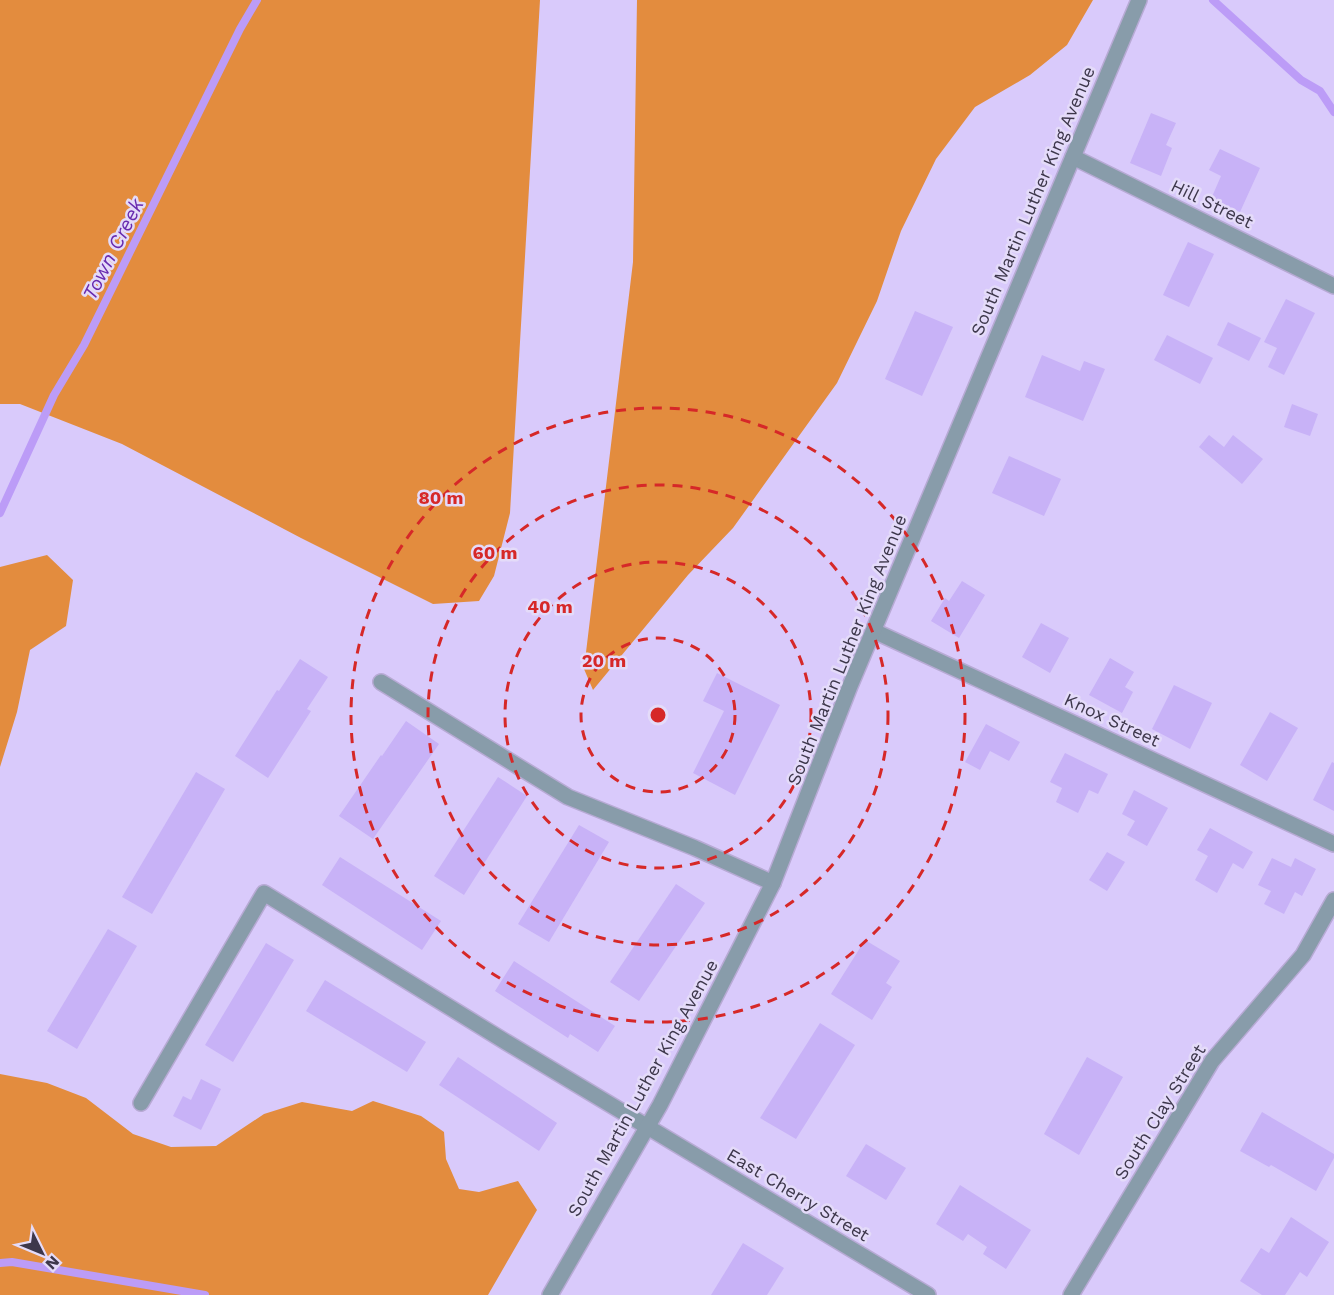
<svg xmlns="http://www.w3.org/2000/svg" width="1334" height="1295" viewBox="0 0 1334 1295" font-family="'Work Sans',sans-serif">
<rect width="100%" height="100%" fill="#d9cafb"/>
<!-- green -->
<g fill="#e38c3e">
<path d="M 0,0 L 540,0 L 510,513 L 494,576 L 479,601 L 433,604 L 301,538 L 122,444 L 20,404 L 0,404 Z"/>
<path d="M 637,0 L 1093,0 L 1067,45 L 1030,75 L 975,107 L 936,159 L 901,231 L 877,301 L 837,383 L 733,528 L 688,575 L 593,690 L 584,669 L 633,262 Z"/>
<path d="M 47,555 L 73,580 L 66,626 L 30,650 L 17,712 L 0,767 L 0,567 Z"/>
<path d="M 0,1074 L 47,1083 L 86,1098 L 133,1134 L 171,1147 L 216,1146 L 264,1114 L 302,1102 L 352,1111 L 373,1101 L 421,1116 L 444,1132 L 446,1159 L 459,1189 L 479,1192 L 518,1181 L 537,1210 L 488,1295 L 0,1295 Z"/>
</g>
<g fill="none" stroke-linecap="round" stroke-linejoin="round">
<!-- stream -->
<g stroke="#bc9cf7" stroke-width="8">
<path d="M 1213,0 L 1301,80 L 1320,91 L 1334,112"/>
<path d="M 0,513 L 54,395 L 84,345 L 240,29 L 257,0"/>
<path d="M 0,1263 L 12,1262 L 205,1295"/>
</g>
</g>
<!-- building -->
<g fill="#c8b2f7">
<path d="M 1151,113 L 1176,123 L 1166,145 L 1172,148 L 1161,176 L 1130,163 Z"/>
<path d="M 1220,149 L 1260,168 L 1240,212 L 1211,199 L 1221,176 L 1209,170 Z"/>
<path d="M 1188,242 L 1214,254 L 1189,307 L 1163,295 Z"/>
<path d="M 1286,299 L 1315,313 L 1284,375 L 1268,367 L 1277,348 L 1264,342 Z"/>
<path d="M 915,311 L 953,327 L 922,396 L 885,379 Z"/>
<path d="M 1228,322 L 1261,338 L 1249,361 L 1217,345 Z"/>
<path d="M 1167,335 L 1213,358 L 1200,384 L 1154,360 Z"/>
<path d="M 1042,355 L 1080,371 L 1084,361 L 1105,369 L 1083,421 L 1025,397 Z"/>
<path d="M 1292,404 L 1318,414 L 1310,436 L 1284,427 Z"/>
<path d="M 1209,435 L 1224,447 L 1233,435 L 1263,459 L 1242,484 L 1199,447 Z"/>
<path d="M 1009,456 L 1061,479 L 1044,516 L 992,493 Z"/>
<path d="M 962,581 L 985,595 L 959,638 L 931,621 L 945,598 L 949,601 Z"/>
<path d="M 1041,623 L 1069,638 L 1050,673 L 1022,657 Z"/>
<path d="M 1110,658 L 1134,672 L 1125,687 L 1133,692 L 1122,713 L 1089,695 Z"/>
<path d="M 300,659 L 328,677 L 307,709 L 311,711 L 268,778 L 235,756 L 277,690 L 279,691 Z"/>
<path d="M 717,673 L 780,705 L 735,795 L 693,773 L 724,711 L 703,701 Z"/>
<path d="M 1174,685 L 1212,703 L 1190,749 L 1152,729 Z"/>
<path d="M 1270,712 L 1298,728 L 1267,781 L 1240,765 Z"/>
<path d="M 406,721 L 439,744 L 373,839 L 339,816 L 381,755 L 382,756 Z"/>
<path d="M 986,724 L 1020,742 L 1009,761 L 990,751 L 980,770 L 965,762 Z"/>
<path d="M 1065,753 L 1108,774 L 1098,794 L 1089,790 L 1078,813 L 1056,802 L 1062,788 L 1050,782 Z"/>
<path d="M 1332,762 L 1334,763 L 1334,811 L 1313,800 Z"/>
<path d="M 196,772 L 225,789 L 152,914 L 122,897 Z"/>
<path d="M 498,777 L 527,796 L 464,895 L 434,876 Z"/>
<path d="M 1134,790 L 1168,808 L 1147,846 L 1127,835 L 1135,821 L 1122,814 Z"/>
<path d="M 579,825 L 609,842 L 549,942 L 518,924 Z"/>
<path d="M 1210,828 L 1253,852 L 1243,869 L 1233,863 L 1217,893 L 1195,880 L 1208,856 L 1197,850 Z"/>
<path d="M 1107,852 L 1125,862 L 1107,891 L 1089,880 Z"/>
<path d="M 340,857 L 441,921 L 422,950 L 322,885 Z"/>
<path d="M 1272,858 L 1291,867 L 1295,858 L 1316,869 L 1302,896 L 1295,892 L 1284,914 L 1264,904 L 1271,891 L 1258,885 Z"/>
<path d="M 676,884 L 705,903 L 639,1001 L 610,982 Z"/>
<path d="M 108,929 L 137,946 L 77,1049 L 47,1031 Z"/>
<path d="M 865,940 L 900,961 L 886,983 L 892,987 L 872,1020 L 831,994 Z"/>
<path d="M 266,943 L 294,960 L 233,1062 L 205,1045 Z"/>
<path d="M 514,961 L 615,1026 L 598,1052 L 570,1034 L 568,1038 L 495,991 Z"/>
<path d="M 325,980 L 426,1042 L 407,1072 L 306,1011 Z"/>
<path d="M 820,1023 L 855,1045 L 796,1139 L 760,1118 Z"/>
<path d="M 458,1057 L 557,1123 L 539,1151 L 439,1085 Z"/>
<path d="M 1087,1057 L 1123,1077 L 1079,1155 L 1044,1134 Z"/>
<path d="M 201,1079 L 221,1089 L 201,1130 L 173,1116 L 183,1096 L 191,1100 Z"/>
<path d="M 1262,1112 L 1334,1154 L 1334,1158 L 1316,1191 L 1271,1165 L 1269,1167 L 1240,1151 Z"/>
<path d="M 866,1144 L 906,1168 L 886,1200 L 846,1176 Z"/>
<path d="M 960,1185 L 1031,1230 L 1006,1269 L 983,1254 L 987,1247 L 968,1234 L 963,1241 L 936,1224 Z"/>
<path d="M 1291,1217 L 1329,1242 L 1307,1277 L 1300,1272 L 1285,1295 L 1262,1295 L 1240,1281 L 1261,1248 L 1269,1253 Z"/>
<path d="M 743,1243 L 784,1268 L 767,1295 L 711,1295 Z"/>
</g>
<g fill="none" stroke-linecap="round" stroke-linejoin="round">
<defs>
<g id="minor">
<path d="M 1073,157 L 1334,286"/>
<path d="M 874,631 L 1334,844"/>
<path d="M 381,682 L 568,797 L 695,848 L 773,883"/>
<path d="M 141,1103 L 264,893 L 506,1042 L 928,1295"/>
<path d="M 550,1295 L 660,1105 L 773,883 L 850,686 L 1139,0"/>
<path d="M 1071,1295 L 1212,1061 L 1303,955 L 1334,900"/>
</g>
</defs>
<!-- minor casing -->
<use href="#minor" stroke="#b7aad4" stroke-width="18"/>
<!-- minor -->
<use href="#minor" stroke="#889caa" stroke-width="15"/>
</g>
<!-- distance rings -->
<g fill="none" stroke="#d62828" stroke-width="3" stroke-dasharray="10 8">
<circle cx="658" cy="715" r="77"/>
<circle cx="658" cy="715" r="153"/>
<circle cx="658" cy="715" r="230"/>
<circle cx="658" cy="715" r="307"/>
</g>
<g text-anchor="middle" stroke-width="5" stroke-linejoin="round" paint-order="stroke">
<!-- street labels -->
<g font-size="18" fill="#3d374b" stroke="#e4dbf9">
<text transform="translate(1033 201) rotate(-67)" y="6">South Martin Luther King Avenue</text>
<text transform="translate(1212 204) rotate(26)" y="6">Hill Street</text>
<text transform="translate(847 650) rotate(-68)" y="6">South Martin Luther King Avenue</text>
<text transform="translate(1112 720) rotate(25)" y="6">Knox Street</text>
<text transform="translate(643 1088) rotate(-61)" y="6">South Martin Luther King Avenue</text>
<text transform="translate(1160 1112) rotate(-58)" y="6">South Clay Street</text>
<text transform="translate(798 1195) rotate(31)" y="6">East Cherry Street</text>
</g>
<!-- water labels -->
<g font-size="20" font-style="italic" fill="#682baf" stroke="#e4dbf9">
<text transform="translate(113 249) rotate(-63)" y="7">Town Creek</text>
</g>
</g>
<circle cx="658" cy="715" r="9" fill="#d62828" stroke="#e4dbf9" stroke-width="3"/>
<g font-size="18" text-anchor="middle" font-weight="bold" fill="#d62828" stroke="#e4dbf9" stroke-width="5" stroke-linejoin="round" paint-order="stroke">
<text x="441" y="504">80 m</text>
<text x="495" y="559">60 m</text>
<text x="550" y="613">40 m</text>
<text x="604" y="667">20 m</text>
</g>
<!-- north arrow -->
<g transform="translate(42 1253) rotate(133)" stroke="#e4dbf9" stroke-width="4.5" paint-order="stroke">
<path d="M0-4.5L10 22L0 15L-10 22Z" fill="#3d374b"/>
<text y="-9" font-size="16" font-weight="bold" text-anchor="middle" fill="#3d374b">N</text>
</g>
</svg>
